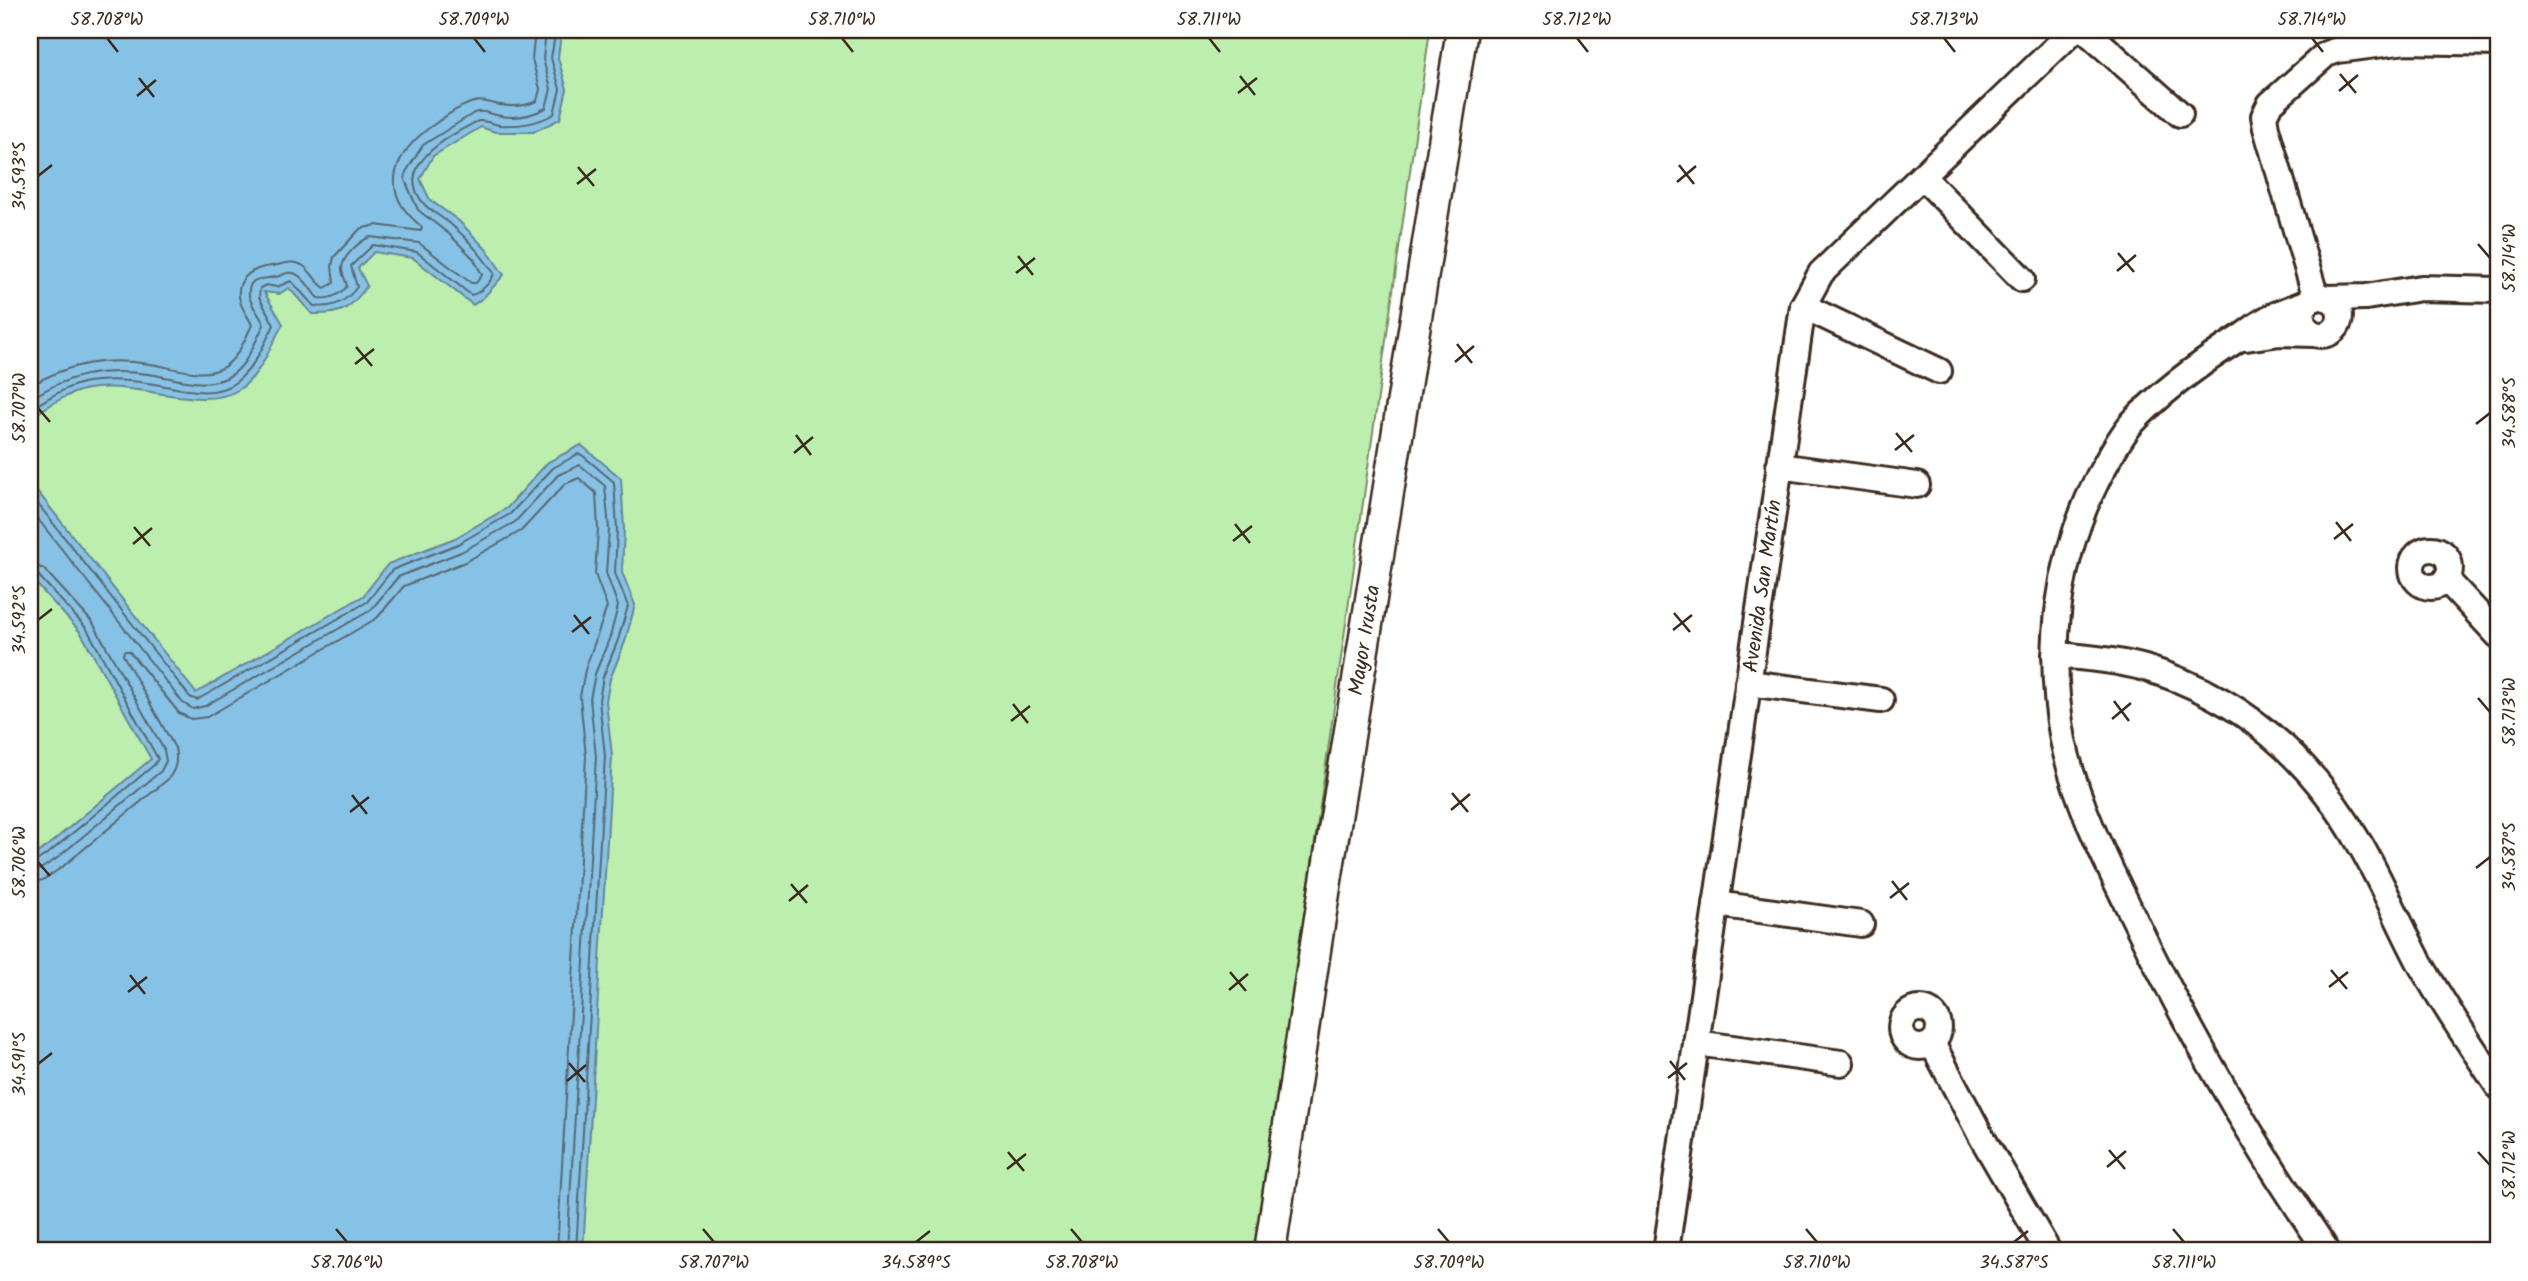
<svg xmlns="http://www.w3.org/2000/svg" width="2528" height="1281" viewBox="0 0 2528 1281" font-family="Kalam,sans-serif">
<rect width="100%" height="100%" fill="#fff"/>
<filter id="ink" filterUnits="userSpaceOnUse"><feTurbulence type="fractalNoise" baseFrequency=".0143" numOctaves="2"/><feDisplacementMap in="SourceGraphic" scale="14" xChannelSelector="R" yChannelSelector="G"/><feConvolveMatrix kernelMatrix="1 2 1 2 8 2 1 2 1" color-interpolation-filters="sRGB"/></filter>
<g filter="url(#ink)">
<!-- green -->
<path fill="#bceead" stroke="#7c8c66" stroke-width="2" d="M 30,30 L 1430,30 L 1257,1251 L 30,1251 Z"/>
<!-- water -->
<g fill="#86c2e6" stroke="#688596" stroke-width="2">
<path d="M 30,30 L 567,30 L 561,34 L 558,58 L 567,89 L 560,119 L 533,132 L 495,132 L 481,127 L 433,156 L 420,179 L 430,200 L 459,221 L 486,249 L 504,275 L 484,297 L 473,305 L 413,258 L 374,252 L 358,268 L 367,286 C 350,309 342,315 312,314 L 289,288 L 279,294 L 264,292 L 283,324 C 270,346 261,376 238,390 C 201,413 129,378 83,390 C 64,395 45,408 30,418 Z"/>
<path d="M 581,445 L 621,478 L 624,529 L 622,572 L 635,605 L 625,642 L 610,679 L 606,701 L 612,756 L 583,1251 L 30,1251 L 30,858 L 46,847 L 151,759 L 81,633 L 30,577 L 30,482 L 196,693 L 363,596 L 388,564 L 455,538 L 507,508 L 548,462 Z"/>
</g>
<g fill="none" stroke-linecap="round" stroke-linejoin="round">
<!-- shore -->
<g stroke="#59676e" stroke-width="2">
<path d="M 30,386 C 69,363 105,357 150,364 C 172,367 199,378 220,369 C 237,361 244,341 252,325 C 249,317 242,310 240,301 C 234,279 252,268 271,266 C 282,265 290,259 302,265 C 312,271 316,283 325,288 L 334,283 L 332,267 L 334,257 L 360,229 L 376,225 L 421,231 L 422,227 C 375,190 395,151 436,123 C 447,115 461,105 474,102 C 484,99 491,104 500,105 C 512,107 526,106 537,101 L 540,89 L 532,59 L 535,30"/>
<path d="M 30,399 C 69,374 102,368 148,374 C 173,377 203,390 228,377 C 247,367 254,343 264,325 C 261,316 251,306 249,296 C 247,274 265,280 275,277 C 283,276 287,270 296,274 C 305,278 311,291 318,298 C 329,300 340,295 347,286 C 346,281 343,276 342,270 C 341,257 360,241 370,237 L 419,243 L 471,283 L 476,283 L 482,275 L 474,259 L 449,234 L 418,210 L 405,180 L 406,172 L 423,145 L 474,113 C 483,110 487,113 496,115 C 513,119 531,116 546,108 L 551,89 L 543,59 L 546,30"/>
<path d="M 30,409 C 45,400 65,387 83,383 C 103,379 127,380 147,383 C 174,386 211,401 236,382 C 255,367 263,346 274,325 L 259,297 L 260,288 L 266,285 L 277,287 L 291,281 L 314,306 C 333,309 346,302 357,287 L 351,266 L 373,245 L 417,252 L 471,295 C 480,294 492,281 494,273 C 482,256 470,241 455,228 C 446,219 434,214 425,205 C 390,166 449,136 478,121 C 486,120 492,124 499,125 C 520,126 536,124 554,114 L 560,89 L 551,58 L 556,30"/>
<path d="M 30,494 L 190,697 L 197,700 L 367,602 L 392,570 L 458,544 L 510,514 L 553,468 L 578,454 L 582,455 L 614,482 L 617,529 L 615,573 L 628,606 L 618,640 L 603,677 L 599,700 L 605,756 L 576,1251"/>
<path d="M 30,509 L 183,703 L 193,709 L 205,706 L 371,610 L 398,577 L 461,552 L 515,522 L 558,475 L 580,465 L 605,486 L 609,529 L 606,573 L 618,606 L 610,637 L 595,674 L 590,699 L 596,757 L 567,1251"/>
<path d="M 30,564 L 44,569 L 93,623 L 164,750 L 166,761 L 161,771 L 56,859 L 39,870 L 30,872"/>
<path d="M 30,573 L 38,575 L 87,629 L 158,759 L 154,765 L 50,852 L 35,862 L 30,863"/>
<path d="M 30,882 L 43,880 L 61,868 L 167,780 C 176,771 178,761 175,748 L 123,655 L 124,651 L 129,651 L 179,713 L 191,719 L 207,717 L 377,618 L 404,586 L 465,562 L 521,531 L 565,484 L 579,478 L 596,493 L 598,529 L 595,574 L 607,607 L 585,670 L 580,697 L 586,757 L 557,1251"/>
</g>
<defs>
<g id="minor">
<path d="M 2085,30 L 2180,114"/>
<path d="M 1922,176 L 2022,279"/>
<circle cx="2321" cy="316" r="19"/>
<path d="M 2316,298 L 2266,128 L 2264,116 L 2270,104 L 2326,54 L 2338,50 L 2406,41 L 2498,43"/>
<path d="M 2326,298 L 2366,297 L 2421,288 L 2498,290"/>
<path d="M 2308,302 C 2296,307 2283,311 2271,317 C 2260,322 2249,332 2238,339 C 2201,363 2163,390 2132,423 C 2119,438 2109,458 2099,476 C 2057,558 2046,650 2063,740 C 2075,798 2103,855 2129,908 C 2186,1028 2252,1142 2327,1251"/>
<path d="M 1803,306 L 1939,371"/>
<path d="M 2246,338 L 2280,333 L 2314,334"/>
<path d="M 1779,466 L 1917,485"/>
<circle cx="2431" cy="568" r="19"/>
<path d="M 2446,579 L 2498,635"/>
<path d="M 2055,655 C 2085,657 2116,660 2145,668 C 2242,697 2311,758 2361,846 C 2383,884 2400,926 2421,965 C 2445,1007 2471,1046 2498,1086"/>
<path d="M 1748,683 L 1881,700"/>
<path d="M 1716,904 L 1861,924"/>
<circle cx="1920" cy="1028" r="19"/>
<path d="M 1696,1043 L 1841,1063"/>
<path d="M 1932,1043 L 1980,1134 L 2048,1251"/>
<path d="M 1666,1251 L 1803,306 L 1821,273 L 2074,30"/>
</g>
<path id="major" d="M 1270,1251 L 1317,937 L 1462,30"/>
</defs>
<!-- minor casing -->
<use href="#minor" stroke="#3b2a1e" stroke-width="30"/>
<!-- major casing -->
<use href="#major" stroke="#3b2a1e" stroke-width="35"/>
<!-- minor -->
<use href="#minor" stroke="#fff" stroke-width="24"/>
<!-- major -->
<use href="#major" stroke="#fff" stroke-width="30"/>
</g>
</g>
<!-- ticks -->
<path fill="none" stroke="#3b2a1e" stroke-width="2.5" d="M 107,38 L 118,52M 474,38 L 485,52M 842,38 L 853,52M 1209,38 L 1220,52M 1577,38 L 1588,52M 1944,38 L 1955,52M 2312,38 L 2323,52M 2340,74 L 2356,93M 1240,76 L 1255,95M 139,78 L 154,97M 2339,91 L 2358,75M 1238,93 L 1257,78M 137,96 L 156,80M 1679,165 L 1694,184M 578,167 L 594,186M 38,176 L 52,165M 1677,182 L 1696,166M 577,184 L 596,169M 2478,244 L 2490,258M 2118,253 L 2134,272M 1018,256 L 1033,275M 2117,271 L 2136,255M 1016,273 L 1035,258M 1457,344 L 1472,363M 356,347 L 372,366M 1455,362 L 1474,346M 355,364 L 374,349M 38,408 L 50,422M 2476,424 L 2490,413M 1896,433 L 1912,452M 796,435 L 811,455M 1895,450 L 1914,435M 794,453 L 813,437M 2336,522 L 2351,541M 1235,524 L 1250,543M 134,527 L 150,546M 2334,539 L 2353,524M 1233,541 L 1252,526M 133,544 L 152,528M 1674,613 L 1690,632M 574,615 L 589,634M 38,620 L 52,609M 1673,630 L 1692,615M 572,632 L 591,617M 2478,698 L 2490,712M 2114,701 L 2129,721M 1013,704 L 1028,723M 2112,719 L 2131,703M 1011,721 L 1030,706M 1452,793 L 1468,812M 352,795 L 367,814M 1451,810 L 1470,794M 350,812 L 369,797M 38,862 L 50,876M 2476,868 L 2490,857M 1892,881 L 1907,900M 791,884 L 807,903M 1890,898 L 1909,883M 789,901 L 808,885M 2331,970 L 2347,989M 1230,972 L 1246,991M 130,975 L 145,994M 2329,987 L 2348,972M 1229,990 L 1248,974M 128,992 L 147,977M 1670,1061 L 1685,1080M 569,1063 L 585,1082M 38,1064 L 52,1053M 1668,1078 L 1687,1063M 567,1081 L 586,1065M 2109,1150 L 2125,1169M 1008,1152 L 1024,1171M 2478,1152 L 2490,1165M 2107,1167 L 2126,1151M 1007,1169 L 1026,1154M 336,1229 L 347,1242M 703,1229 L 714,1242M 1071,1229 L 1082,1242M 1438,1229 L 1449,1242M 1806,1229 L 1817,1242M 2173,1229 L 2184,1242M 916,1242 L 930,1231M 2014,1242 L 2028,1231"/>
<g text-anchor="middle" stroke-width="6" stroke-linejoin="round" paint-order="stroke">
<!-- street labels -->
<g font-size="21" fill="#3b2a1e" stroke="#fff">
<text transform="translate(1762 586) rotate(-82)" y="7">Avenida San Martín</text>
<text transform="translate(1364 640) rotate(-81)" y="7">Mayor Irusta</text>
</g>
</g>
<!-- margin -->
<rect width="2528" height="1281" fill="none" stroke="#fff" stroke-width="77"/>
<rect x="38" y="38" width="2452" height="1204" fill="none" stroke="#3b2a1e" stroke-width="2.5"/>
<g font-size="18" text-anchor="middle" fill="#3b2a1e">
<text x="107" y="25">58.708°W</text>
<text x="474" y="25">58.709°W</text>
<text x="842" y="25">58.710°W</text>
<text x="1209" y="25">58.711°W</text>
<text x="1577" y="25">58.712°W</text>
<text x="1944" y="25">58.713°W</text>
<text x="2312" y="25">58.714°W</text>
<text transform="translate(19 176) rotate(-90)" y="6">34.593°S</text>
<text transform="translate(2509 258) rotate(-90)" y="6">58.714°W</text>
<text transform="translate(19 408) rotate(-90)" y="6">58.707°W</text>
<text transform="translate(2509 413) rotate(-90)" y="6">34.588°S</text>
<text transform="translate(19 620) rotate(-90)" y="6">34.592°S</text>
<text transform="translate(2509 712) rotate(-90)" y="6">58.713°W</text>
<text transform="translate(2509 857) rotate(-90)" y="6">34.587°S</text>
<text transform="translate(19 862) rotate(-90)" y="6">58.706°W</text>
<text transform="translate(19 1064) rotate(-90)" y="6">34.591°S</text>
<text transform="translate(2509 1165) rotate(-90)" y="6">58.712°W</text>
<text x="347" y="1268">58.706°W</text>
<text x="714" y="1268">58.707°W</text>
<text x="916" y="1268">34.589°S</text>
<text x="1082" y="1268">58.708°W</text>
<text x="1449" y="1268">58.709°W</text>
<text x="1817" y="1268">58.710°W</text>
<text x="2014" y="1268">34.587°S</text>
<text x="2184" y="1268">58.711°W</text>
</g>
</svg>
